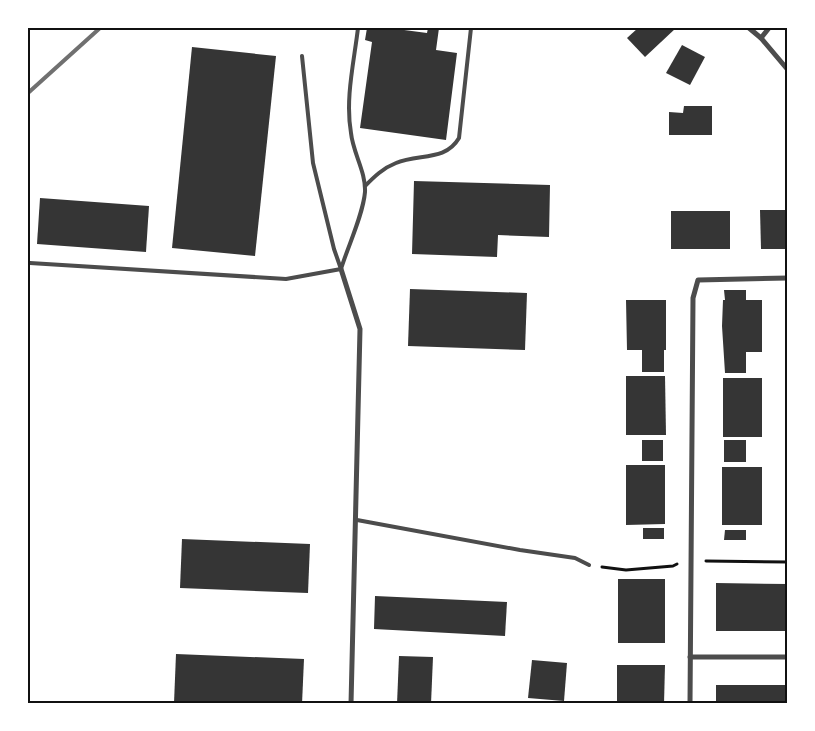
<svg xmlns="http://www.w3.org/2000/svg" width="815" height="731" viewBox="0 0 815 731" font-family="'Zilla Slab',serif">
<rect width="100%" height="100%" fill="#fff"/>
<!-- building -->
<g fill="#353535">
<path d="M 367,28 L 389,28 L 427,33 L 428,28 L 439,28 L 436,50 L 457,53 L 446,140 L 360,128 L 372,42 L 365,40 Z"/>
<path d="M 638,28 L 676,28 L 645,57 L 627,38 Z"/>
<path d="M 682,45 L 705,57 L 690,85 L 666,73 Z"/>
<path d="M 192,47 L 276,56 L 255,256 L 172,248 Z"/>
<path d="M 684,106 L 712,106 L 712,135 L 669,135 L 669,112 L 683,113 Z"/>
<path d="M 414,181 L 550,185 L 549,237 L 498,235 L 497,257 L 412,254 Z"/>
<path d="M 40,198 L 149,206 L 146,252 L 37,244 Z"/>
<path d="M 760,210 L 788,210 L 788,249 L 761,249 Z"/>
<rect x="671" y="211" width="59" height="38"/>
<path d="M 410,289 L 527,293 L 525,350 L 408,346 Z"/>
<path d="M 724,290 L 746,290 L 746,300 L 762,300 L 762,352 L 746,352 L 746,373 L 725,373 L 722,326 L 723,300 L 725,300 Z"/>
<path d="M 626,300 L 666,300 L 666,350 L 664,350 L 664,372 L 642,372 L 642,350 L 627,350 Z"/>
<path d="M 626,376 L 665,376 L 666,435 L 626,435 Z"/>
<rect x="723" y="378" width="39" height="59"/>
<rect x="642" y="440" width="21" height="21"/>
<rect x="724" y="440" width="22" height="22"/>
<path d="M 626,465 L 665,465 L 665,524 L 626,525 Z"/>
<rect x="722" y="467" width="40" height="58"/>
<rect x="643" y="528" width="21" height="11"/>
<path d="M 725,530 L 746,530 L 746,540 L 724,540 Z"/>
<path d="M 182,539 L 310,544 L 308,593 L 180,588 Z"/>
<rect x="618" y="579" width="47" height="64"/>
<path d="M 716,583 L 788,584 L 788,631 L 716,631 Z"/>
<path d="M 375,596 L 507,602 L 505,636 L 374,629 Z"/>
<path d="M 176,654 L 304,659 L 302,704 L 174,703 Z"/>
<path d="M 399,656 L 433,657 L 431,704 L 397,704 Z"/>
<path d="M 532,660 L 567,663 L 564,701 L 528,698 Z"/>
<path d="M 617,665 L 665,665 L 664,704 L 617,704 Z"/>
<rect x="716" y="685" width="72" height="19"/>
</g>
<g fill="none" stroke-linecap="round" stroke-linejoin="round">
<!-- path -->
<g stroke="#111" stroke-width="3">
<path d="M 706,561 L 788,562"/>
<path d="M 602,567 L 626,570 L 673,566 L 677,564"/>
</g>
<!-- service -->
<g stroke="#4c4c4c" stroke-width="4">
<path d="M 302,56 L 313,163 L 334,249 L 341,269"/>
<path d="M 365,186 C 374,177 383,168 396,163 C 418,153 445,162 459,138 L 471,28"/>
<path d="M 30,263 L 286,279 L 341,269"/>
<path d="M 341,269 C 348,246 363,215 365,192 C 366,172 353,153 351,133 C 345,99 354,62 358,28"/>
<path d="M 357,520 L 520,550 L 575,558 L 589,565"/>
</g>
<!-- minor -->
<g stroke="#4c4c4c" stroke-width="5">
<path d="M 749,28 L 761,38 L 788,70"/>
<path d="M 761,38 L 769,28"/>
<path d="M 341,269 L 360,329 L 351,704"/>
<path d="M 690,657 L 788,657"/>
<path d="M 690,704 L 693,298 L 698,280 L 788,278"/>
</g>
<!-- rail -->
<path stroke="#707070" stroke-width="4" d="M 28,93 L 100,28"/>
</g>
<!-- border -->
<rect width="815" height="731" fill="none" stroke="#ffffff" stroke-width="58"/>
<rect x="29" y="29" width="757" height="673" fill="none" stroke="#111" stroke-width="2"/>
</svg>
